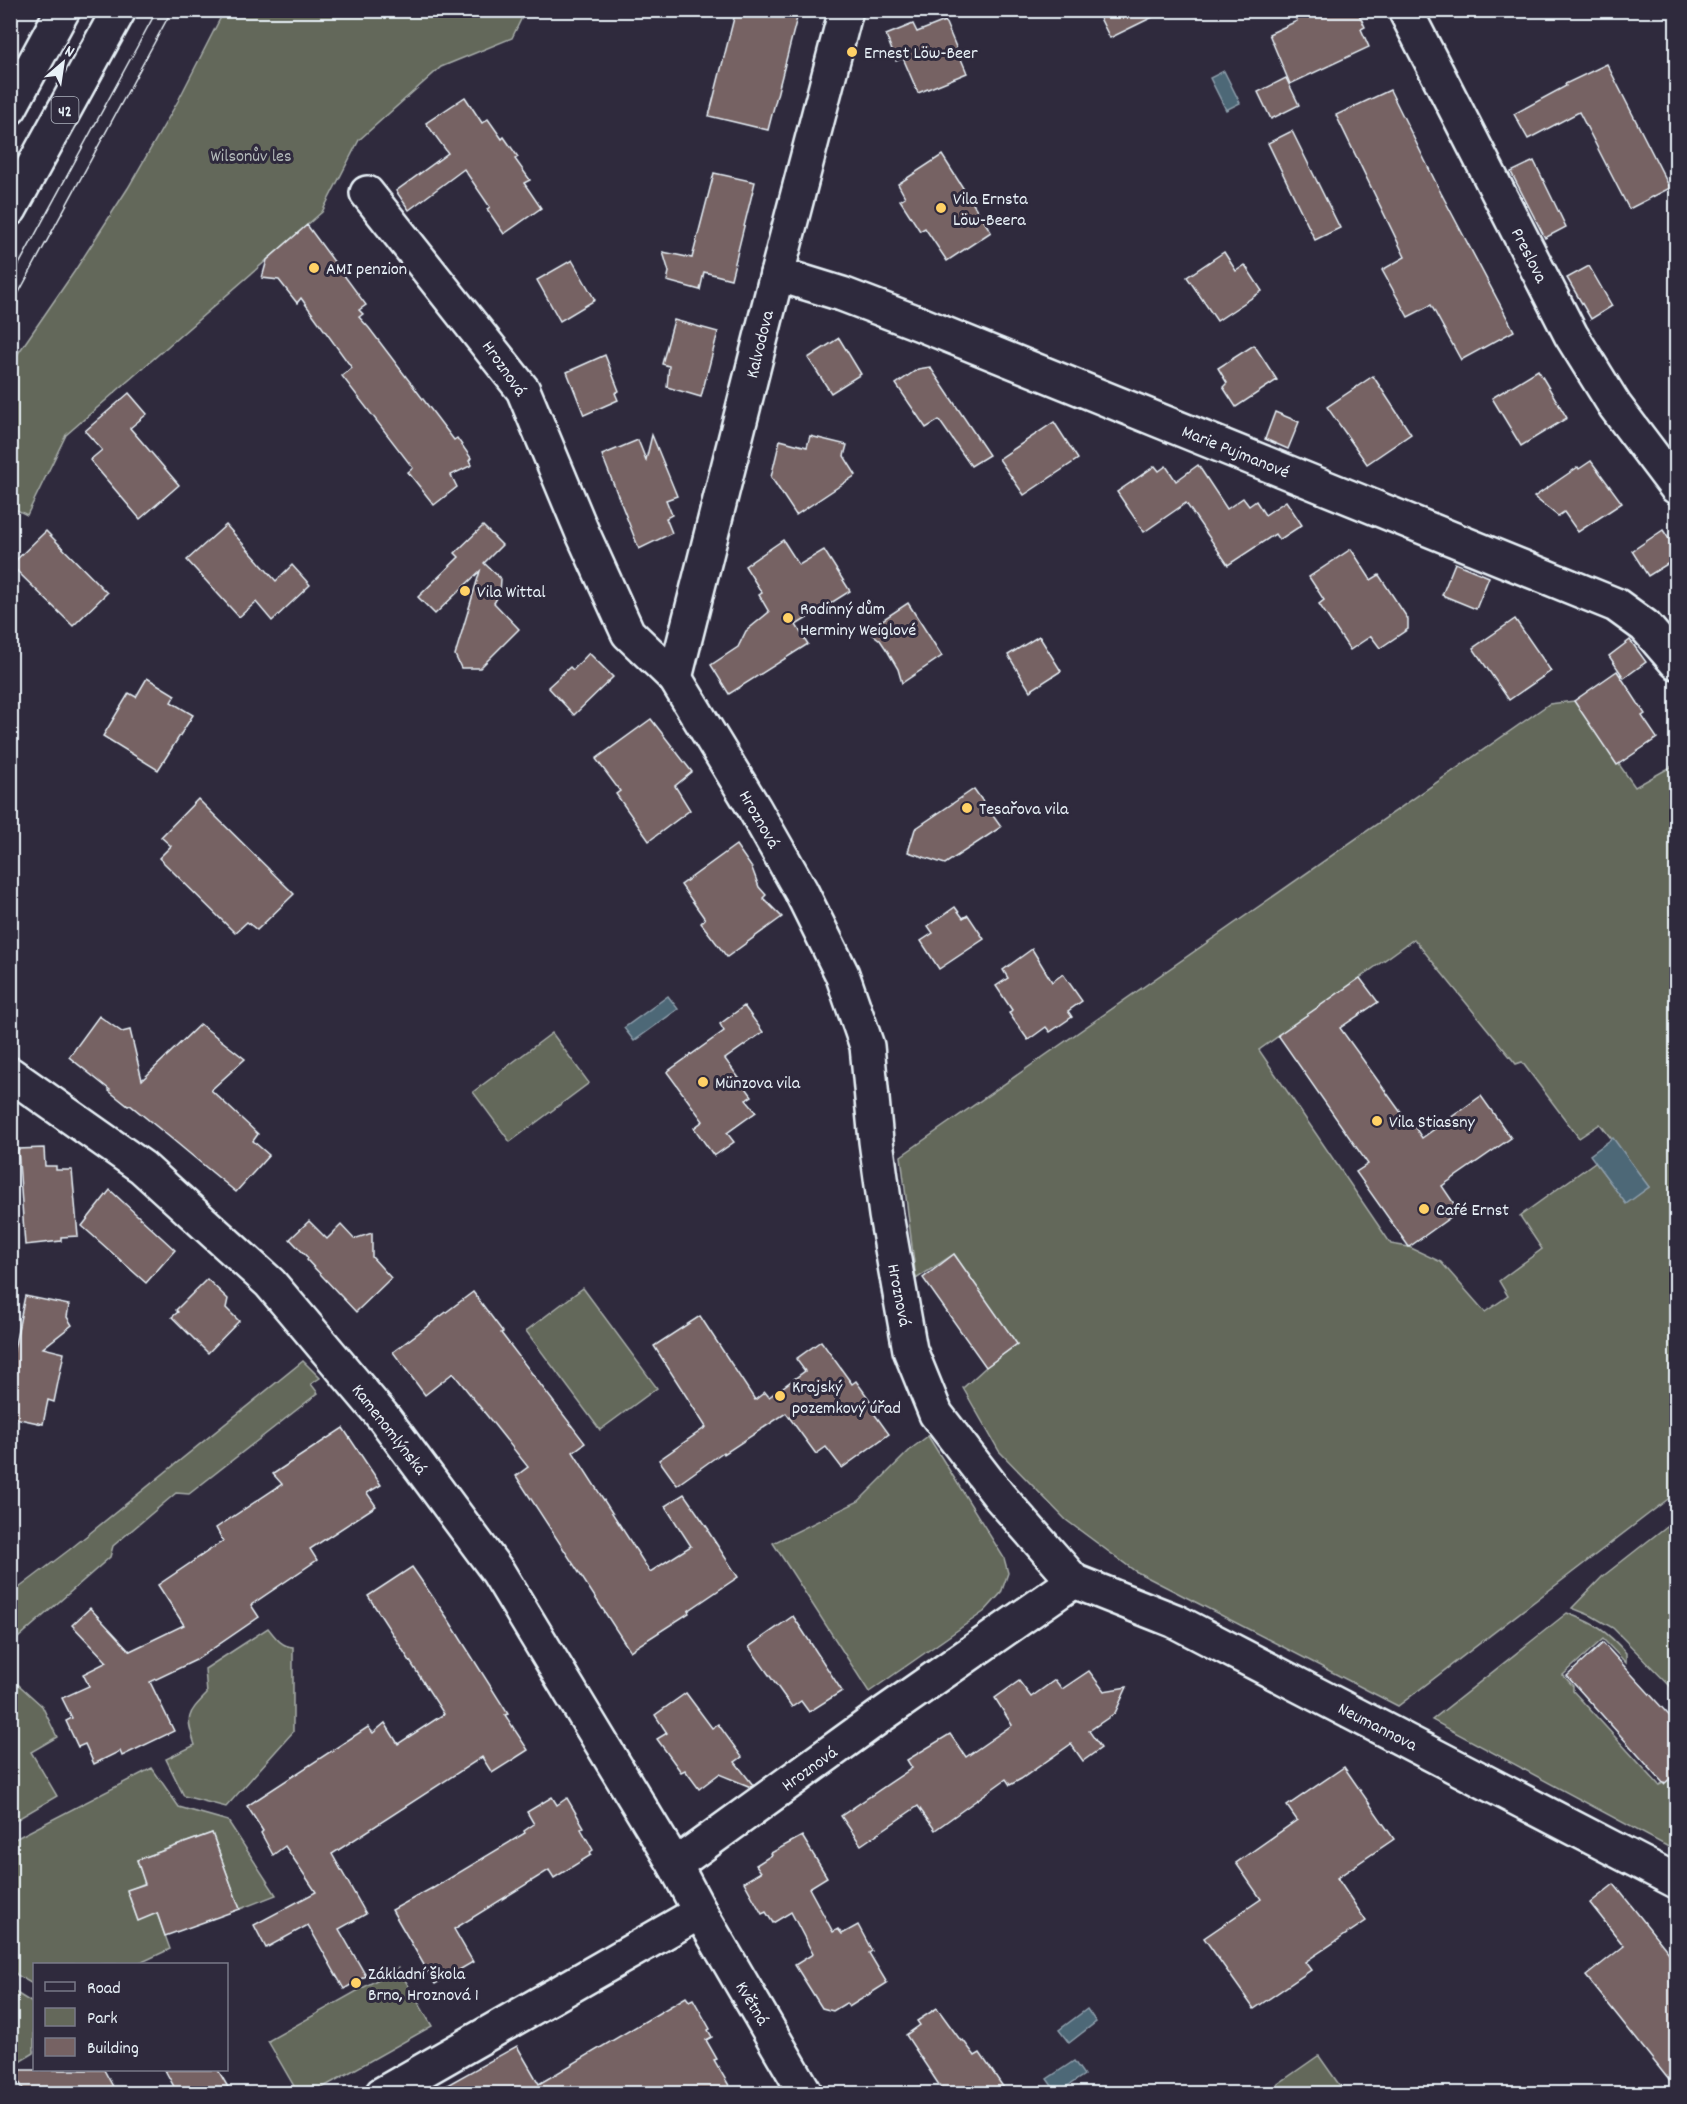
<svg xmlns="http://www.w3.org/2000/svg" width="1687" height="2104" viewBox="0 0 1687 2104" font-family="Dekko,sans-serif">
<rect width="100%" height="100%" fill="#2f2a3d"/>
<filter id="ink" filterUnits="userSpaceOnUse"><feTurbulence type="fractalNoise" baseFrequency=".0167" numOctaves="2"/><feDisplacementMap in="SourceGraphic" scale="12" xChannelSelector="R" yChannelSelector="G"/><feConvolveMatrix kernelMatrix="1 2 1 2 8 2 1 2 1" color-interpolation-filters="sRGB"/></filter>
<g filter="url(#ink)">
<!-- green -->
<g fill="#64685a" stroke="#a6aca9" stroke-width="1.5" fill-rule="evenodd">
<path d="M 224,11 L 525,11 L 512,38 L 441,67 L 359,140 L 322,212 L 66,435 L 27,515 L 11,507 L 10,369 L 19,352 L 74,272 L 128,188 L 178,101 Z"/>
<path d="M 1574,701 L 1635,787 L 1676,764 L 1676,1493 L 1398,1706 L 1135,1571 L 1066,1520 L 999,1451 L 963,1388 L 986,1367 L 1017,1344 L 954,1254 L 916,1279 L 901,1156 L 1549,704 ZM 1414,939 L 1516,1064 L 1522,1062 L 1579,1138 L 1600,1124 L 1649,1187 L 1626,1203 L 1595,1162 L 1520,1216 L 1542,1249 L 1499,1281 L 1508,1296 L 1485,1312 L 1441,1262 L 1409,1247 L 1391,1244 L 1259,1050 Z"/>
<path d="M 552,1033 L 589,1083 L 510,1142 L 473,1092 Z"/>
<path d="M 583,1288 L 657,1388 L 600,1430 L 526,1331 Z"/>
<path d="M 303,1361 L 320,1378 L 311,1384 L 318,1393 L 189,1494 L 176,1493 L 113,1546 L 110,1557 L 11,1644 L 11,1594 L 69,1550 Z"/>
<path d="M 928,1436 L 1004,1558 L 1008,1573 L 1001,1593 L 985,1611 L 869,1692 L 773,1543 L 859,1501 L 912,1448 Z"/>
<path d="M 1676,1519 L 1676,1692 L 1613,1628 L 1592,1616 L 1572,1608 L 1602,1577 Z"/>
<path d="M 1567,1613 C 1595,1624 1606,1630 1626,1653 L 1626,1663 L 1603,1639 L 1563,1675 L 1573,1686 L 1573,1691 L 1659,1785 L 1676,1777 L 1676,1851 L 1432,1720 Z"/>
<path d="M 268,1628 C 276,1638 281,1646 293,1647 L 293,1732 L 226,1807 L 184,1796 L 166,1759 L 195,1745 C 186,1717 186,1715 207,1694 L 205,1669 Z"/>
<path d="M 11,1678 L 42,1706 L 57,1737 L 31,1752 L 57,1796 L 11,1823 Z"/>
<path d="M 152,1768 L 179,1807 L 228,1821 L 276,1895 L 240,1909 L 212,1833 L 137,1860 L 145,1883 L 127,1891 L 138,1920 L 157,1913 L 170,1949 L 138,1964 L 34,1964 L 34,1985 L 17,1975 L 11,1967 L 11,1841 Z"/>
<path d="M 398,1968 L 432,2026 L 313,2093 L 298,2093 L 268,2041 Z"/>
<path d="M 10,1989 L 34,2004 L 34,2053 L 11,2067 Z"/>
<path d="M 1319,2056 L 1345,2093 L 1265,2093 L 1318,2056 Z"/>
</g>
<!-- water -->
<g fill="#4e6777" stroke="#8c9eab" stroke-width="1.5">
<path d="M 1224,71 L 1240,103 L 1226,110 L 1210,78 Z"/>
<path d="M 668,996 L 678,1009 L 634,1041 L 624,1028 Z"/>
<path d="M 1613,1138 L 1649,1187 L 1626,1204 L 1590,1155 Z"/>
<path d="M 1087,2009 L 1096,2022 L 1069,2043 L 1059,2030 Z"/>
<path d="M 1074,2061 L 1084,2075 L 1057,2093 L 1047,2079 Z"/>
</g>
<!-- building -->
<g fill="#766263" stroke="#e8f1f8" stroke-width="1.5">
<path d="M 736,10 L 799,10 L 768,130 L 709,116 Z"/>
<path d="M 1096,10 L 1167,10 L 1110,38 Z"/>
<path d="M 1292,10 L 1357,10 L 1365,27 L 1361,29 L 1369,47 L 1290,84 L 1269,34 L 1297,21 Z"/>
<path d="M 945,21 L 967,73 L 918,93 L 903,58 L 896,61 L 886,35 L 913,24 L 917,32 Z"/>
<path d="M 1607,64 L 1670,188 L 1629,209 L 1579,112 L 1528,139 L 1514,114 L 1566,86 L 1565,84 Z"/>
<path d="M 1286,78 L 1299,105 L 1271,119 L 1258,92 Z"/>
<path d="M 1390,90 L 1441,193 L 1514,331 L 1461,360 L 1431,305 L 1408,317 L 1382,270 L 1405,257 L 1336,115 Z"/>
<path d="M 465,97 L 482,123 L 488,119 L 502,139 L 504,137 L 518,157 L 515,159 L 530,180 L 524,183 L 541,208 L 504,234 L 487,209 L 490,207 L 464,169 L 409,210 L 396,191 L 448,153 L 426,123 Z"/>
<path d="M 1292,131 L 1340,228 L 1315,240 L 1268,143 Z"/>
<path d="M 942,155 L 991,232 L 947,261 L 925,228 L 920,231 L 900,200 L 905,197 L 898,184 Z"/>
<path d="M 1534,161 L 1566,227 L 1545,238 L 1511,172 Z"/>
<path d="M 714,173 L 755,182 L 731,279 L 704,272 L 700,290 L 667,281 L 669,272 L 663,252 L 692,258 Z"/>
<path d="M 307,225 L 366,305 L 359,310 L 363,314 L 359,317 L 369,328 L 454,440 L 457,438 L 471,458 L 469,461 L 472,465 L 451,475 L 457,487 L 434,505 L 408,472 L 413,468 L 342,376 L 352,368 L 301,298 L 297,303 L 279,280 L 262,278 L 267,260 Z"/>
<path d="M 1224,252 L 1236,271 L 1245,265 L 1262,291 L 1217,321 L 1187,277 Z"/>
<path d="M 572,260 L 595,300 L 560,321 L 537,280 Z"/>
<path d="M 1589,266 L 1612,306 L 1591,319 L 1567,278 Z"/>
<path d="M 674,320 L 718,332 L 701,397 L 667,387 L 669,366 L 662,364 Z"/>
<path d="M 839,338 L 861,374 L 831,393 L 808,358 Z"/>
<path d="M 1254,345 L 1277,380 L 1236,407 L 1223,387 L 1227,383 L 1218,368 Z"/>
<path d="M 605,355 L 619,391 L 615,393 L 618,400 L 584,415 L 567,372 Z"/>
<path d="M 930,367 L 989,455 L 971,466 L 939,420 L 926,428 L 896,384 L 918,369 Z"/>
<path d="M 1538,370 L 1567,418 L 1521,446 L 1492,398 Z"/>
<path d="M 1373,376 L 1411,434 L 1367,464 L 1327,407 Z"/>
<path d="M 129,393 L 147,414 L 130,428 L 179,485 L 140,519 L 90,460 L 102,450 L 85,431 Z"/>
<path d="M 1275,412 L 1299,422 L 1288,449 L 1265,439 Z"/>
<path d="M 1054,422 L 1078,459 L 1024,495 L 999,459 Z"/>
<path d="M 652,435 L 677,496 L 666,500 L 672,515 L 666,518 L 672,533 L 639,549 L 602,455 L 638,440 L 646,460 Z"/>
<path d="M 810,436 L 847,445 L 844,456 L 856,475 L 796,515 L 771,477 L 780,440 L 807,447 Z"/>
<path d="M 1591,461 L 1622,503 L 1578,532 L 1564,512 L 1558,516 L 1534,497 L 1578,467 L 1579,469 Z"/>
<path d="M 1198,465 L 1227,509 L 1243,498 L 1249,506 L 1256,501 L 1265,515 L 1286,501 L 1302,525 L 1279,540 L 1275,534 L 1228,565 L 1186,503 L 1144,532 L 1117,492 L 1155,466 L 1159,471 L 1166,466 L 1176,481 Z"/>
<path d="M 226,525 L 276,581 L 292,565 L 310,585 L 272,621 L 256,602 L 239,617 L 187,560 Z"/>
<path d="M 483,526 L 502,545 L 484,563 L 501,579 L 500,593 L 494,603 L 519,629 L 480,668 L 461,668 L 455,655 L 480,571 L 435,614 L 418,597 L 459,557 L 455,553 Z"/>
<path d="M 1663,530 L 1677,551 L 1677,558 L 1648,576 L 1632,551 Z"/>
<path d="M 46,531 L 107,593 L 73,626 L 11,565 Z"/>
<path d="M 783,540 L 799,565 L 824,550 L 850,591 L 796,625 L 808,644 L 729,694 L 711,665 L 738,647 L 746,631 L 769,612 L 759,595 L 762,593 L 745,566 Z"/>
<path d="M 1351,549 L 1371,580 L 1379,575 L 1408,619 L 1408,629 L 1380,648 L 1371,636 L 1350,650 L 1319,604 L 1324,600 L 1309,577 Z"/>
<path d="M 1455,563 L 1489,577 L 1476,609 L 1442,595 Z"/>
<path d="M 908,603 L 942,656 L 902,683 L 898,669 L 888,652 L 880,640 L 867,630 Z"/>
<path d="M 1515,619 L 1551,671 L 1509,700 L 1473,648 Z"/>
<path d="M 1039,636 L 1061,671 L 1030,691 L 1008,655 Z"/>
<path d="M 1630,640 L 1646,662 L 1624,678 L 1609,656 Z"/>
<path d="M 589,653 L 613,677 L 574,715 L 548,687 L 570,667 L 573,670 Z"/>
<path d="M 1617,671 L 1645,714 L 1642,716 L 1657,738 L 1617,765 L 1574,701 Z"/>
<path d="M 147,678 L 175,695 L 171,702 L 193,715 L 158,770 L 103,736 L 129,693 L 136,697 Z"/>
<path d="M 651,719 L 692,772 L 675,786 L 690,810 L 649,841 L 616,794 L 620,791 L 596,759 Z"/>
<path d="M 974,789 L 1001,827 L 945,864 L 908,852 L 915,829 Z"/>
<path d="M 198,799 L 294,894 L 257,930 L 247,922 L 235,933 L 159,858 L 171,846 L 161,837 Z"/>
<path d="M 736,845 L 752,868 L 759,887 L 766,895 L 763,898 L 782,917 L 727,957 L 701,923 L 705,919 L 681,885 Z"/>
<path d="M 955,907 L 963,918 L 968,915 L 984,939 L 939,969 L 921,941 L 933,933 L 928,926 Z"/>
<path d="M 1032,949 L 1052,982 L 1063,974 L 1082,1001 L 1068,1011 L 1072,1017 L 1050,1032 L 1046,1027 L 1028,1040 L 1009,1013 L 1012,1010 L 996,986 L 1008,978 L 1003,970 Z"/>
<path d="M 1360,978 L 1378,1002 L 1340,1028 L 1412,1128 L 1414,1126 L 1422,1138 L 1481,1096 L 1511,1138 L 1442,1186 L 1459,1211 L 1409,1247 L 1356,1172 L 1368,1164 L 1278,1035 Z"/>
<path d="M 744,1006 L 763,1032 L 725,1059 L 752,1096 L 746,1100 L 756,1112 L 727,1133 L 734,1142 L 714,1156 L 694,1128 L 703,1121 L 667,1072 L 724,1031 L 720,1024 Z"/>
<path d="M 99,1016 L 122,1032 L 130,1030 L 142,1080 L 200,1024 L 245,1059 L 211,1090 L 258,1134 L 253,1141 L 269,1155 L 236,1192 L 172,1139 L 130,1105 L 128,1106 L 109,1091 L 110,1090 L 69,1057 Z"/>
<path d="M 44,1148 L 45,1166 L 56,1166 L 56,1170 L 72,1170 L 78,1236 L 61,1237 L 61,1241 L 25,1245 L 18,1149 Z"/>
<path d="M 110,1190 L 175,1250 L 146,1283 L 82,1226 Z"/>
<path d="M 309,1221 L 327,1239 L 341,1225 L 354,1239 L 372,1233 L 372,1257 L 391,1278 L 356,1312 L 307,1260 L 308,1258 L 290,1239 Z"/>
<path d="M 954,1254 L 1017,1344 L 986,1367 L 923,1278 Z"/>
<path d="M 207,1279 L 228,1299 L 226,1308 L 239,1321 L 208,1353 L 172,1317 L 178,1312 L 176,1310 Z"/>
<path d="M 473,1292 L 503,1332 L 501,1333 L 585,1443 L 573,1452 L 650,1572 L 691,1546 L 665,1506 L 684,1494 L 709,1530 L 708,1531 L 738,1577 L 688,1611 L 689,1613 L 630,1651 L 516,1476 L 528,1467 L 453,1373 L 425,1395 L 393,1352 Z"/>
<path d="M 25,1296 L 69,1305 L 67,1317 L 72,1325 L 43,1348 L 64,1353 L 54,1402 L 48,1400 L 43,1424 L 10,1417 L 10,1369 Z"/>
<path d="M 700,1316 L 755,1400 L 765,1392 L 769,1397 L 805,1371 L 796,1359 L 821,1341 L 852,1384 L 856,1381 L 877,1410 L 873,1412 L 889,1434 L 842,1468 L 826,1447 L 816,1454 L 786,1413 L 724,1454 L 723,1452 L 677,1485 L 659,1460 L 706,1427 L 654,1346 Z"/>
<path d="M 343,1428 L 381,1485 L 367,1493 L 376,1506 L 310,1549 L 317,1560 L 251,1605 L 259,1617 L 196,1660 L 150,1682 L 174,1731 L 122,1756 L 120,1751 L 94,1764 L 85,1744 L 78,1747 L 66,1721 L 72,1718 L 62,1698 L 89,1686 L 83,1674 L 107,1662 L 72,1625 L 90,1608 L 130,1651 L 184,1625 L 158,1585 L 223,1541 L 216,1528 L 282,1484 L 273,1474 Z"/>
<path d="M 412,1567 L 448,1619 L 508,1714 L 505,1715 L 528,1750 L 492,1773 L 482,1757 L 332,1854 L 366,1914 L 339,1929 L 366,1976 L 344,1989 L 308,1925 L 266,1948 L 254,1925 L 316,1892 L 285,1846 L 273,1855 L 261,1833 L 263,1831 L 247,1806 L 368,1727 L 373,1733 L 385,1723 L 398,1744 L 444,1714 L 368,1596 Z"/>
<path d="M 793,1616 L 842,1691 L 809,1712 L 801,1701 L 792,1707 L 749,1647 Z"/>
<path d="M 1603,1643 L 1677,1724 L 1677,1772 L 1664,1784 L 1567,1676 Z"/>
<path d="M 1089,1671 L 1104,1691 L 1127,1687 L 1115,1713 L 1089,1731 L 1101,1748 L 1083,1761 L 1071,1744 L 1021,1779 L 1010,1785 L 1006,1779 L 935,1830 L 918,1806 L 861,1845 L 841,1816 L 912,1768 L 907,1760 L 950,1734 L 966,1757 L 1012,1725 L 995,1698 L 1019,1681 L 1031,1697 L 1055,1680 L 1062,1689 Z"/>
<path d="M 686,1693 L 712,1728 L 718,1724 L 742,1757 L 735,1762 L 753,1785 L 751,1787 L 719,1774 L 699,1789 L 685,1770 L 681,1772 L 657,1739 L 667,1733 L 655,1715 Z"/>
<path d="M 1344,1767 L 1394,1839 L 1337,1878 L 1366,1921 L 1305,1962 L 1311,1970 L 1254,2009 L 1204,1938 L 1261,1899 L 1236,1863 L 1297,1820 L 1287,1806 Z"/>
<path d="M 552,1797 L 557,1805 L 567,1798 L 584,1827 L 581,1829 L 593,1850 L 590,1852 L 591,1855 L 554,1878 L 549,1870 L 454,1929 L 473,1962 L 435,1984 L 392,1910 L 432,1888 L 432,1889 L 525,1833 L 524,1831 L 534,1824 L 527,1812 Z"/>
<path d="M 212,1833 L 240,1909 L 165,1936 L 157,1913 L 138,1921 L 127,1890 L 145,1884 L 137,1860 Z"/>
<path d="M 802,1836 L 827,1877 L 809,1888 L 833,1932 L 838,1929 L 842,1934 L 858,1925 L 872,1951 L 869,1953 L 887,1983 L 849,2007 L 846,2003 L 833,2011 L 822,2008 L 795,1965 L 813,1954 L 791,1912 L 773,1923 L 766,1912 L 762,1914 L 744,1882 L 761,1872 L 756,1865 L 772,1855 L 771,1853 Z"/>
<path d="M 1614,1884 L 1677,1963 L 1677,2090 L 1586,1976 L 1624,1946 L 1590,1903 Z"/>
<path d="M 686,1997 L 689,2001 L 693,1999 L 710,2029 L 708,2030 L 712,2037 L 706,2040 L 717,2059 L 714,2060 L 734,2094 L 431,2094 L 517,2046 L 539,2084 Z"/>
<path d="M 937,2008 L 961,2041 L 963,2040 L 975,2056 L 980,2053 L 1008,2094 L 945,2094 L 906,2035 L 920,2025 L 917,2021 Z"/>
<path d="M 12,2070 L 104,2070 L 117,2094 L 26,2094 Z"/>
<path d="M 165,2070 L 218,2070 L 232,2094 L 178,2094 Z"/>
</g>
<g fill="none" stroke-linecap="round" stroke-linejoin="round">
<defs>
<g id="minor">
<path d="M 1405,10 L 1571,335 L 1615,406 L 1676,487"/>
<path d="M 367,193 L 523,390 L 583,534 L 628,633 L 675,678 L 754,808 L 801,891 L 842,974 L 867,1046 L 876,1141 L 886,1215 L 910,1350 L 936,1414 L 1000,1497 L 1074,1581 L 1175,1621 L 1676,1881"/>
<path d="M 777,274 L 842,294 L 918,323 L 1616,605 L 1645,626 L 1676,662"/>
<path d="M 675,678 L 777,274 L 846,10"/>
<path d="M 10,1074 L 142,1167 L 270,1283 L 384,1418 L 498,1572 L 675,1865 L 700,1912 L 806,2094"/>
<path d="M 675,1865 L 879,1717 L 1074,1581"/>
<path d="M 382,2094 L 700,1912"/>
</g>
<g id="highway">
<path d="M 10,108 L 63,10"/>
<path d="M 10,209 L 119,10"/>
</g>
</defs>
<!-- minor casing -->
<use href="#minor" stroke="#e8f1f8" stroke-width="38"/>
<!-- highway casing -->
<use href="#highway" stroke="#e8f1f8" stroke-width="38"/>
<!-- minor -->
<use href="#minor" stroke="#2f2a3d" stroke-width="33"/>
<!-- highway -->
<use href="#highway" stroke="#2f2a3d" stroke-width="33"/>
<!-- tram -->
<g stroke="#e8f1f8" stroke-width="1.5">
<path d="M 10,281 L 157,10"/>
<path d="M 10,309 L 172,10"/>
</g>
</g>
</g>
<!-- markers -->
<g fill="#ffd166" stroke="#2f2a3d" stroke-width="2">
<circle cx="852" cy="52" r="6"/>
<circle cx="941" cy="208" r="6"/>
<circle cx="314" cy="268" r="6"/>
<circle cx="465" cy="591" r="6"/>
<circle cx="788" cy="618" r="6"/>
<circle cx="967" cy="808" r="6"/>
<circle cx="703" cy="1082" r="6"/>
<circle cx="1377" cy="1121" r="6"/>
<circle cx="1424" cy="1209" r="6"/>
<circle cx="780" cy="1396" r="6"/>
<circle cx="356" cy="1983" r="6"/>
</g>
<g text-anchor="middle" stroke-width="6" stroke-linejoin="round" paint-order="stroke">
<!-- shield labels -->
<rect fill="#2f2a3d" stroke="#b0b5c0" stroke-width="1.5" x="51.5" y="97" width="27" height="26" rx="4.5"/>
<g font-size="16" font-weight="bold" fill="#e8f1f8">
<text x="65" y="116">42</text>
</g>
<!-- poi labels -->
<g font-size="18" fill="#e8f1f8" stroke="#2f2a3d" text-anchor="start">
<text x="864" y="58">Ernest Löw-Beer</text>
<text x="953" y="204">Vila Ernsta<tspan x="953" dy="21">Löw-Beera</tspan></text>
<text x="326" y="274">AMI penzion</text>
<text x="477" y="597">Vila Wittal</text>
<text x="800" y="614">Rodinný dům<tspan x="800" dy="21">Herminy Weiglové</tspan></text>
<text x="979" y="814">Tesařova vila</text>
<text x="715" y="1088">Münzova vila</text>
<text x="1389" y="1127">Vila Stiassny</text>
<text x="1436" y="1215">Café Ernst</text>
<text x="792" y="1392">Krajský<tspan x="792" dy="21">pozemkový úřad</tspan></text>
<text x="368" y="1979">Základní škola<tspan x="368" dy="21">Brno, Hroznová 1</tspan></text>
</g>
<!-- park labels -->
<g font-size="18" fill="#b3bab9" stroke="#2f2a3d">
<text x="251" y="161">Wilsonův les</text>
</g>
<!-- street labels -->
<g font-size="18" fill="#e8f1f8" stroke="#2f2a3d">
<text transform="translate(1530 255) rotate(63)" y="6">Preslova</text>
<text transform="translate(759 344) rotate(-76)" y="6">Kalvodova</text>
<text transform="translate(505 368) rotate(55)" y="6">Hroznová</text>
<text transform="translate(1236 451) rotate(22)" y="6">Marie Pujmanové</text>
<text transform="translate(760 819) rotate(60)" y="6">Hroznová</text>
<text transform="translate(900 1295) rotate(79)" y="6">Hroznová</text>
<text transform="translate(390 1429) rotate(52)" y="6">Kamenomlýnská</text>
<text transform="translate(1378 1726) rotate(27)" y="6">Neumannova</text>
<text transform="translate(809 1768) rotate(-36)" y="6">Hroznová</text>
<text transform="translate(753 2003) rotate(59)" y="6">Květná</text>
</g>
</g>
<!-- margin -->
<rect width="1687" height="2104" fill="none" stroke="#2f2a3d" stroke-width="36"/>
<rect x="18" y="18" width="1651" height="2068" fill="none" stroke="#e8f1f8" stroke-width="2" filter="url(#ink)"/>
<!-- legend -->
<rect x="33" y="1963" width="195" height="108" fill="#2f2a3d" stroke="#797a88" stroke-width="1.5"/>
<rect x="45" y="1982" width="30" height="9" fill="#2f2a3d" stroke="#797a88" stroke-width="1.5"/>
<text x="87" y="1993" font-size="18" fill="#e8f1f8">Road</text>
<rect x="45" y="2008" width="30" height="18" fill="#64685a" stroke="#797a88" stroke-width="1.5"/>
<text x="87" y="2023" font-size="18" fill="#e8f1f8">Park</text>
<rect x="45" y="2038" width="30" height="18" fill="#766263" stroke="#797a88" stroke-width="1.5"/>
<text x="87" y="2053" font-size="18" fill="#e8f1f8">Building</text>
<!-- north arrow -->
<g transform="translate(63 63) rotate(29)" stroke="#2f2a3d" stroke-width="4.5" paint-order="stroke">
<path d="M0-4.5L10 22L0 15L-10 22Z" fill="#e8f1f8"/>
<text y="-9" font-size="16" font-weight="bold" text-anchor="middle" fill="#e8f1f8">N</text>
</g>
</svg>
